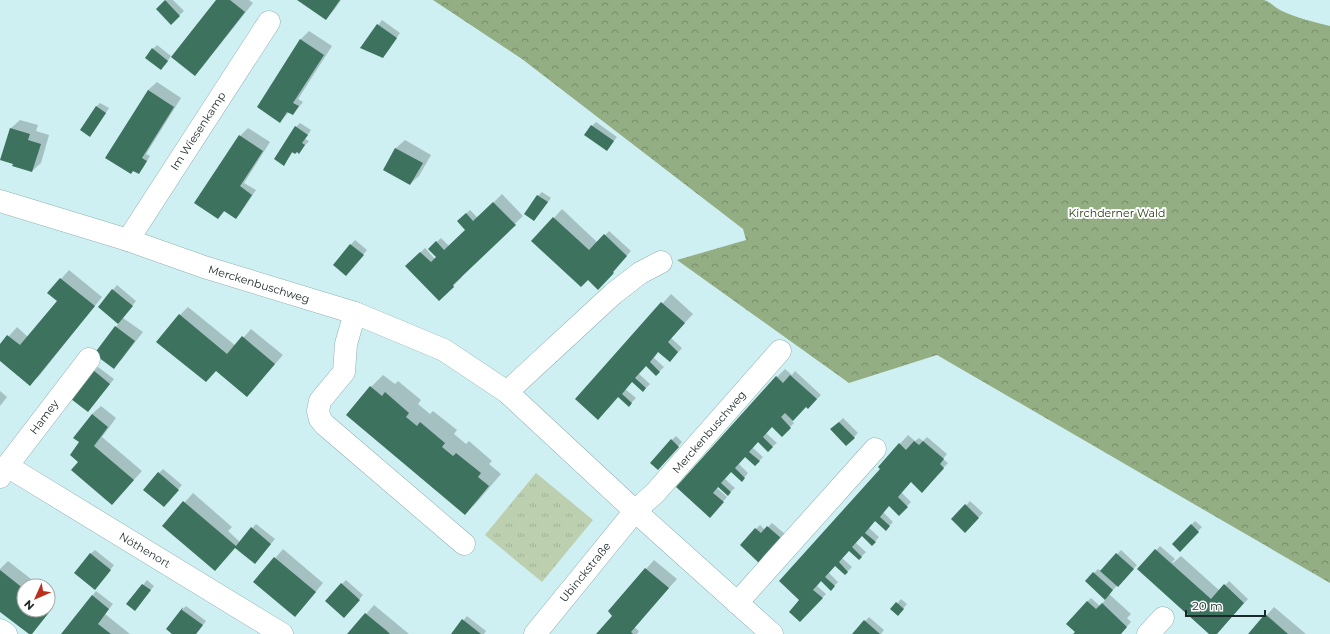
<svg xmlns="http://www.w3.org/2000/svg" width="1330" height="634" viewBox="0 0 1330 634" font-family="Montserrat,sans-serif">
<defs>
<pattern id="grass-tufts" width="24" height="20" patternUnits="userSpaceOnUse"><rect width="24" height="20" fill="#bcd0b0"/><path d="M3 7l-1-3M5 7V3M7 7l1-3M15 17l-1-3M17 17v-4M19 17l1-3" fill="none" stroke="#a1b398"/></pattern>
<pattern id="forest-crowns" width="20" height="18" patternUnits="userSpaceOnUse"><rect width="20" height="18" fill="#94ae83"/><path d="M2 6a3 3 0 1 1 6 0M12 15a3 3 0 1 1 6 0" fill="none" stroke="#788e6b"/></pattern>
</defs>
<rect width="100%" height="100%" fill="#cff0f2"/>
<!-- grass -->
<path fill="url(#grass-tufts)" d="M 536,473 L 593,520 L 542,582 L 485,535 Z"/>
<!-- forest -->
<path fill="url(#forest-crowns)" d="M 433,0 L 1264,0 C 1271,2 1275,8 1282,11 C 1297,18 1314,22 1330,26 L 1330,583 L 937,355 L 849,383 L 677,260 L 746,240 L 743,229 L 522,59 Z"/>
<!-- shadow -->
<g fill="#0003">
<path d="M 166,0 L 173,0 L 184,11 L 171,23 L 157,9 Z"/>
<path d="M 218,0 L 249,0 L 253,3 L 203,66 L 195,75 Z"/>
<path d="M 298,0 L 341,0 L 334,10 L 326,19 Z"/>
<path d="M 382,20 L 400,33 L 383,56 L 362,47 Z"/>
<path d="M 309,31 L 332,46 L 298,99 L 303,102 L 293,114 L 289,112 L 280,122 L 258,107 L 301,39 Z"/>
<path d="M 157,45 L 171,56 L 165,65 L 153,49 Z"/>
<path d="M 157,82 L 181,98 L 146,154 L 150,156 L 143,168 L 138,173 L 134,170 L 131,173 L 148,90 Z"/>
<path d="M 100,103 L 109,108 L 94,131 L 90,136 L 96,107 Z"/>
<path d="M 20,120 L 38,125 L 36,131 L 49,135 L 41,163 L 32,171 L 1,159 L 11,128 Z"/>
<path d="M 596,122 L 617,137 L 607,150 L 592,126 Z"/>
<path d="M 300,123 L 311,130 L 305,139 L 309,141 L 299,152 L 297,151 L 293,152 L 284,164 L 296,127 Z"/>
<path d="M 248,128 L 270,142 L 244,183 L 256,190 L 240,214 L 236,218 L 225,211 L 218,218 L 240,136 Z"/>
<path d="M 405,140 L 431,155 L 419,176 L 410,184 L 384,169 L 396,148 Z"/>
<path d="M 542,192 L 551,198 L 538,215 L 538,196 Z"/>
<path d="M 502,194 L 523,216 L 461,276 L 462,277 L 439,300 L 407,266 L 425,248 L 435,259 L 437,257 L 429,249 L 441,238 L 449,246 L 466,230 L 458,221 L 470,210 L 478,218 Z"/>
<path d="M 562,209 L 598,243 L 609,231 L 631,251 L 616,267 L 617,268 L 598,288 L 554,218 Z"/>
<path d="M 355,240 L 367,250 L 350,270 L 334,264 Z"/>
<path d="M 69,270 L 102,297 L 39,376 L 30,384 L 0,360 L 0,346 L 17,327 L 28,337 L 58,301 L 49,293 Z"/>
<path d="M 117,285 L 136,301 L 123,318 L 143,332 L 122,359 L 114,367 L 116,327 L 119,323 L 99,307 Z"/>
<path d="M 671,294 L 693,314 L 671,338 L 682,348 L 674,357 L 659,351 L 654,358 L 664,367 L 656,375 L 646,366 L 639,374 L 650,384 L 643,391 L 632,381 L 625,389 L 636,398 L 629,405 L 619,396 L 607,410 L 577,399 Z"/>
<path d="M 188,307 L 236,346 L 251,329 L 283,355 L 247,396 L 180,315 Z"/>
<path d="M 98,367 L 114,379 L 88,411 L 94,371 Z"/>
<path d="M 785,369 L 792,375 L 795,371 L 821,395 L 812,404 L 806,406 L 792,421 L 794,423 L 782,435 L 772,426 L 766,433 L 777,443 L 768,450 L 759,441 L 753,448 L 763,457 L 755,465 L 746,456 L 739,464 L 748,473 L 742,480 L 732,471 L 725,479 L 735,488 L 728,494 L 719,486 L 717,488 L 727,497 L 714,512 L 700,506 L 777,377 Z"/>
<path d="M 383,375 L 395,384 L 398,381 L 421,400 L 418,404 L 430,414 L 433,411 L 457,430 L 454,434 L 466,444 L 469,441 L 492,461 L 489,464 L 501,474 L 477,502 L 465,514 L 371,387 Z"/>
<path d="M 0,391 L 7,397 L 0,406 Z"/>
<path d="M 101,406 L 116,418 L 102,437 L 142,471 L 112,504 L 79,462 L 81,442 L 92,414 Z"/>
<path d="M 843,418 L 858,433 L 846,445 L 832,429 Z"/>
<path d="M 908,435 L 915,441 L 919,438 L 923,441 L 927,437 L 947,454 L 943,459 L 948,463 L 943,468 L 944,469 L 922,491 L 911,481 L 901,492 L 911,502 L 899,514 L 889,505 L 883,512 L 893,522 L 886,529 L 876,520 L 869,528 L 879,537 L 872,545 L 862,535 L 856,543 L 866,552 L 859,559 L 849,550 L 842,558 L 852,567 L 845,574 L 836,565 L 829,573 L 838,582 L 831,589 L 822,580 L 817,586 L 826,594 L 800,621 L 801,600 L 881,468 L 879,467 Z"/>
<path d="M 676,436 L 682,442 L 662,465 L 672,440 Z"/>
<path d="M 163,469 L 182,485 L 168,501 L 159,473 Z"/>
<path d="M 193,493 L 232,527 L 228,531 L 240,542 L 256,524 L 275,539 L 259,558 L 235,546 L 164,526 Z"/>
<path d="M 970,501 L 983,513 L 965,531 L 953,519 Z"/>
<path d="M 1195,521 L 1202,527 L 1180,550 L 1173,544 Z"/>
<path d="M 772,523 L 785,534 L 764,557 L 756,529 L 760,525 L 765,530 Z"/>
<path d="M 1160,546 L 1175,559 L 1172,562 L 1173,563 L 1181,556 L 1220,591 L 1229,581 L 1248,599 L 1216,634 L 1210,634 L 1139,569 Z"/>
<path d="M 283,549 L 323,583 L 303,607 L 255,582 Z"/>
<path d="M 95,550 L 114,565 L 99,584 L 90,554 Z"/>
<path d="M 1121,550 L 1137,565 L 1109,594 L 1131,614 L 1127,618 L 1131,622 L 1120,634 L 1075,634 L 1087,602 L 1091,598 L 1100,606 L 1106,599 L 1086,581 L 1098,569 L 1101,571 Z"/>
<path d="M 654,560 L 677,579 L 634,627 L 639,631 L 637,634 L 597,634 L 613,615 L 609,611 Z"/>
<path d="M 8,561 L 40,586 L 24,586 L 24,610 L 48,610 L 48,600 L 54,605 L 31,634 L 0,611 L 0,569 Z"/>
<path d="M 147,580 L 154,586 L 135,610 L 128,604 Z"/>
<path d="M 346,580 L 363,595 L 348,612 L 342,584 Z"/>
<path d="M 96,591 L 113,604 L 105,614 L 130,634 L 62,634 Z"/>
<path d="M 901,599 L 907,604 L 902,610 L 892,609 Z"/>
<path d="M 374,605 L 409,634 L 349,634 Z"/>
<path d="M 186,606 L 206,621 L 196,634 L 174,634 L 182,610 Z"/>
<path d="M 1274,607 L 1306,634 L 1250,634 Z"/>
<path d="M 467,616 L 486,631 L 484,634 L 452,634 Z"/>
<path d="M 869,617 L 884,630 L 881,634 L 853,634 Z"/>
</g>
<!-- building -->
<g fill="#3d735e">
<path d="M 165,0 L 180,16 L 171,25 L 156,9 Z"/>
<path d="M 216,0 L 230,0 L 245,12 L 195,76 L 171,57 Z"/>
<path d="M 297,0 L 340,0 L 326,20 Z"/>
<path d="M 377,24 L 397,38 L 383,58 L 360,48 Z"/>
<path d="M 300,39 L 324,55 L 293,103 L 299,106 L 293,115 L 287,112 L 280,123 L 257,107 Z"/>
<path d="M 152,48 L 168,61 L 161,70 L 145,58 Z"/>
<path d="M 148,90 L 174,107 L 142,158 L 147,161 L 139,174 L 133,171 L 131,174 L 105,158 Z"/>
<path d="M 96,106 L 106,113 L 90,137 L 80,130 Z"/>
<path d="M 591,125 L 614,141 L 607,151 L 584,135 Z"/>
<path d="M 295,126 L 308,135 L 302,143 L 305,145 L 299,154 L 297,152 L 295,154 L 292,152 L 284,166 L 274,159 Z"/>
<path d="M 10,128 L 30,134 L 28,140 L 41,144 L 32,172 L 12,166 L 13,164 L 0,160 Z"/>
<path d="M 239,135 L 263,151 L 240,186 L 252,195 L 236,219 L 224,211 L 218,219 L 194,203 Z"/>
<path d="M 395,148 L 423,163 L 410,185 L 383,170 Z"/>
<path d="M 537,195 L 548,202 L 534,221 L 524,214 Z"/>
<path d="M 493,202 L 516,225 L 453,285 L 454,287 L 439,301 L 405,266 L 420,252 L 431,262 L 436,257 L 428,249 L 436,241 L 444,250 L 465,230 L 457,221 L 466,213 L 473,221 Z"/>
<path d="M 553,217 L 589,250 L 604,234 L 627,256 L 613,272 L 614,273 L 598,290 L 588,280 L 581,287 L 531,241 Z"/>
<path d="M 350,244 L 364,255 L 346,276 L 333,265 Z"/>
<path d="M 60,278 L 95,306 L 30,386 L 0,361 L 0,344 L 7,335 L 20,345 L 57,301 L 47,293 Z"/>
<path d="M 112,289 L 133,306 L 118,324 L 98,307 Z"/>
<path d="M 661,302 L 685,323 L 668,342 L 678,352 L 670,362 L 658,352 L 650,362 L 660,372 L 656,376 L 646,366 L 635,378 L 646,388 L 643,392 L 632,382 L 622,394 L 632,403 L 629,407 L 618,397 L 598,420 L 575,399 Z"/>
<path d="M 179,314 L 227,354 L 242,336 L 275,364 L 247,397 L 216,371 L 206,382 L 156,342 Z"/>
<path d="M 115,326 L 135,341 L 114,369 L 94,354 Z"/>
<path d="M 93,370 L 110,384 L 88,412 L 71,399 Z"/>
<path d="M 790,375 L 817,399 L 808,409 L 806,407 L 793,421 L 785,413 L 781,417 L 791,428 L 782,437 L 772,427 L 763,437 L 773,447 L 768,452 L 758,442 L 749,452 L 760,461 L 755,466 L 745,457 L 735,468 L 745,478 L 742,482 L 731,472 L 721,483 L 731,492 L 728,496 L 718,487 L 713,493 L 724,502 L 710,518 L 676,487 L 776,376 L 783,383 Z"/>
<path d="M 370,386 L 382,396 L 385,392 L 409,413 L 406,417 L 417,426 L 420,422 L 445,443 L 442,447 L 453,456 L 456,453 L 481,473 L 478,477 L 489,486 L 465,515 L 346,415 Z"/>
<path d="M 92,414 L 108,427 L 94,446 L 134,480 L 112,505 L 71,470 L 78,462 L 70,455 L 79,442 L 73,438 Z"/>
<path d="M 839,422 L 855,438 L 846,446 L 830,429 Z"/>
<path d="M 671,439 L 679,447 L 658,470 L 650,463 Z"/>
<path d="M 914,441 L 919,445 L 923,441 L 944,459 L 940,464 L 944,468 L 922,493 L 911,482 L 898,497 L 908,507 L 899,516 L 889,506 L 880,517 L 890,526 L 886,531 L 875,521 L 865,533 L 876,542 L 872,546 L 862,536 L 852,547 L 862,557 L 859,560 L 849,551 L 839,562 L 848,572 L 845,575 L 835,566 L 825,577 L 835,586 L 831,591 L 821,581 L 813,590 L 823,598 L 800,622 L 789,612 L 799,600 L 779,581 L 880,469 L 878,467 L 899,443 L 906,450 Z"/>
<path d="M 158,472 L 179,490 L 164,507 L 143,490 Z"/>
<path d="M 183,501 L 236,546 L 251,527 L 271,544 L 255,564 L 235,548 L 215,571 L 162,526 Z"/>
<path d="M 965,504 L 979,518 L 965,533 L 951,519 Z"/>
<path d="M 1191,524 L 1199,532 L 1180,552 L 1172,544 Z"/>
<path d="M 767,526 L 781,538 L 759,563 L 740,545 L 755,528 L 761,533 Z"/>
<path d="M 1155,549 L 1211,599 L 1224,584 L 1244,603 L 1217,634 L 1209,634 L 1137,569 Z"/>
<path d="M 90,553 L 111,570 L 95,590 L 74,573 Z"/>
<path d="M 1116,553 L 1134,569 L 1118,587 L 1100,571 Z"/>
<path d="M 274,557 L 316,592 L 295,617 L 253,582 Z"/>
<path d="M 645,568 L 669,588 L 631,632 L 633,634 L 596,634 L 612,616 L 608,611 Z"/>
<path d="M 0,570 L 24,589 L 24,610 L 48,610 L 48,608 L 51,610 L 32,634 L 29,634 L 0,612 Z"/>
<path d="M 1093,572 L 1113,590 L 1105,600 L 1085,581 Z"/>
<path d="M 341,583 L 360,600 L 344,618 L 325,601 Z"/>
<path d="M 142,584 L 151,590 L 135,611 L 126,604 Z"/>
<path d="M 92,595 L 109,609 L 98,624 L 111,634 L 61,634 Z"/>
<path d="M 1087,601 L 1096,609 L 1102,603 L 1127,627 L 1121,634 L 1073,634 L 1075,632 L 1066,624 Z"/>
<path d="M 896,602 L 904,609 L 898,616 L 890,609 Z"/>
<path d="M 183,607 L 182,610 L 203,625 L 196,634 L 172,634 L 166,629 Z"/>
<path d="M 365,613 L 387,631 L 390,634 L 347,634 Z"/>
<path d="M 1265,614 L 1288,634 L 1248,634 Z"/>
<path d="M 462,619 L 481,634 L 451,634 Z"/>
<path d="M 864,620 L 880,634 L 852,634 Z"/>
</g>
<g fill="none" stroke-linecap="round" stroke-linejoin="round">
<defs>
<g id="minor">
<path d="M 0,201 L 128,240 L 204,267 L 355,313 L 444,350 L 507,392 L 635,511 L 772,634"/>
<path d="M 128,240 L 269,22"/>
<path d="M 355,313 L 346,344 L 344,372 L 320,401 L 318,411 L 320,419 L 325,425 L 464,544"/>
<path d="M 507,392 L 613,294 L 640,273 L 661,262"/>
<path d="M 7,466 L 282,634"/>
<path d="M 0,477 L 7,466 L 89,359"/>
<path d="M 737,603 L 875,449"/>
<path d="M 0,630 L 6,634"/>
<path d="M 535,634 L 635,511 L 655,493 L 780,351"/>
<path d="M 1148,634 L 1163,618"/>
</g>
</defs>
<!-- minor casing -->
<use href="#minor" stroke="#91b0b2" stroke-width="23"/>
<!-- minor -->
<use href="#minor" stroke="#fff" stroke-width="22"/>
</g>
<g text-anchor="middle" stroke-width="4" stroke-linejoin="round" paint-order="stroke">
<!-- street labels -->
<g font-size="11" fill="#1c292a" stroke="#fff">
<text transform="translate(198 131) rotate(-57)" y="4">Im Wiesenkamp</text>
<text transform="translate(259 284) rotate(17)" y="4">Merckenbuschweg</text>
<text transform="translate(44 417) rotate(-53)" y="4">Hamey</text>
<text transform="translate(709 432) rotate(-49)" y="4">Merckenbuschweg</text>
<text transform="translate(145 550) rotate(31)" y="4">Nöthenort</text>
<text transform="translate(585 572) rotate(-51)" y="4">Ubinckstraße</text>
</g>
<!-- park labels -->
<g font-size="11" fill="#1f3809" stroke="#fff">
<text x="1117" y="217">Kirchderner Wald</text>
</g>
</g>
<!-- north arrow -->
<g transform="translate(36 598) rotate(225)"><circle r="19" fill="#ffffff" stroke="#a4a9aa"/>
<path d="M0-3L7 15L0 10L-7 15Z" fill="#bc301a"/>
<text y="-6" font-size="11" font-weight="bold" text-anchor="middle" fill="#1c292a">N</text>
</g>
<!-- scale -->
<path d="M1186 610v6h79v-6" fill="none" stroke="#1c292a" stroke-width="2"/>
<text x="1192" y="610" font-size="12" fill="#1c292a" stroke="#ffffff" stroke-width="3" paint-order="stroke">20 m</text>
</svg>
